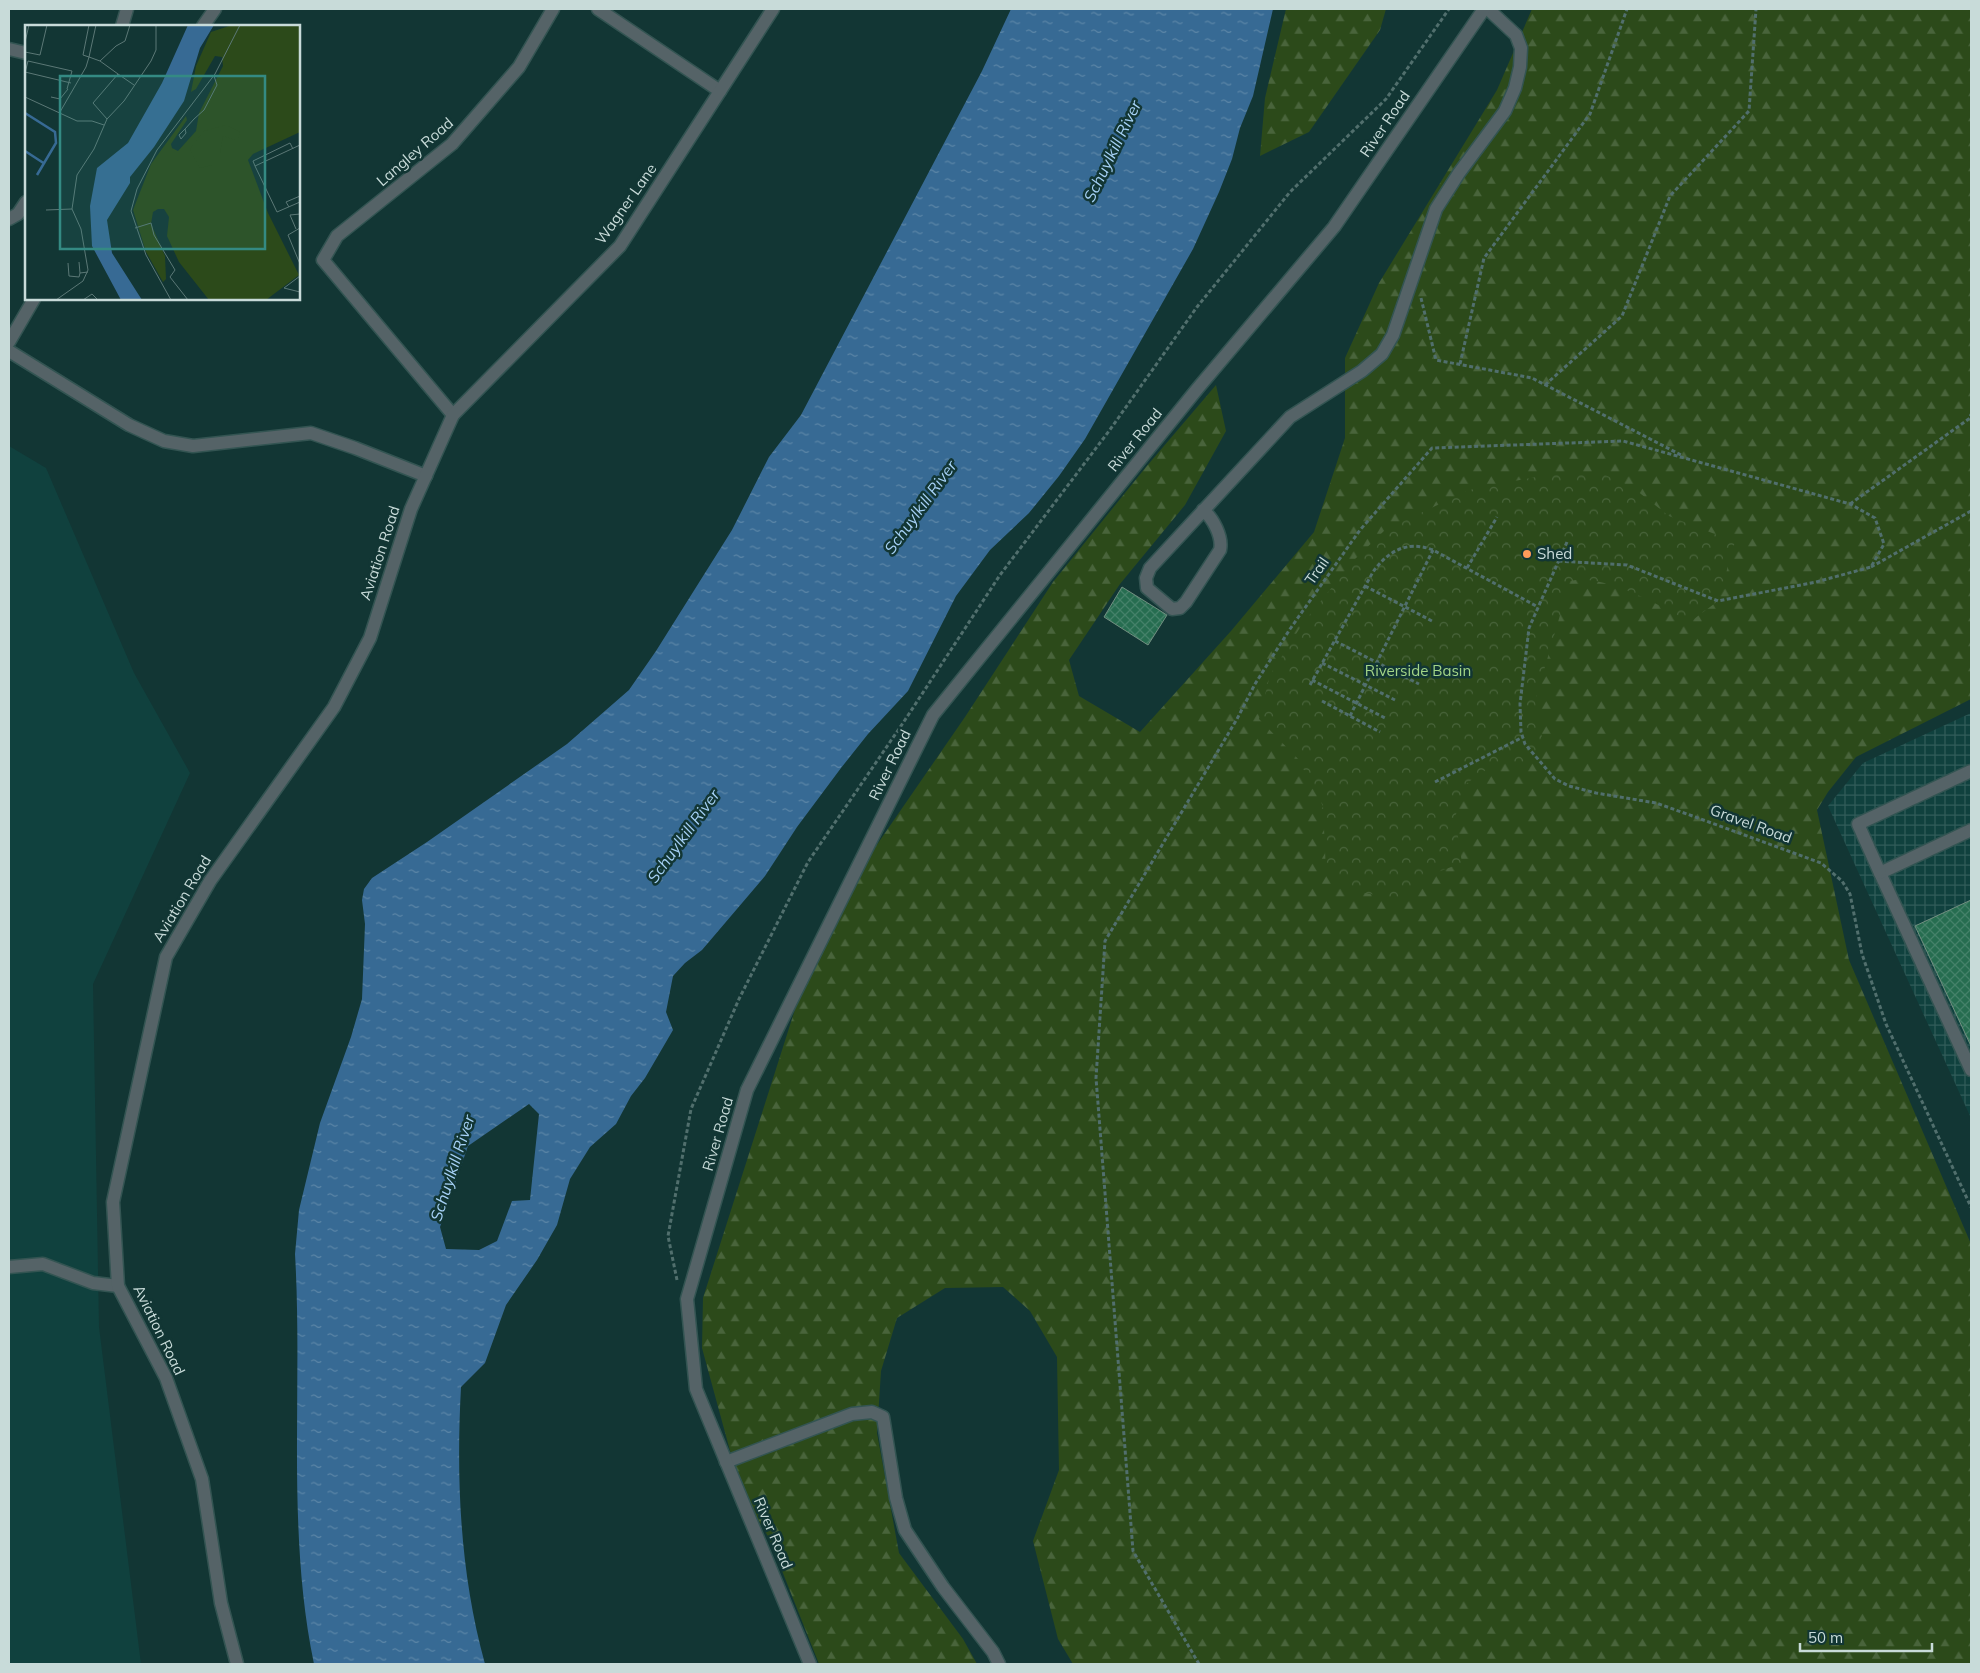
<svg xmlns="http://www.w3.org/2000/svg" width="1980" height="1673" viewBox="0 0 1980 1673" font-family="Mulish,sans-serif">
<defs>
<pattern id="industrial-grid" width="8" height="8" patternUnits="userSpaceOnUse" patternTransform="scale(1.25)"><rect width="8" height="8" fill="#10413e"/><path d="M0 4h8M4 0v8" fill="none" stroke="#315c59"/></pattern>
<pattern id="forest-firs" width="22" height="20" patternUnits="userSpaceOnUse" patternTransform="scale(1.25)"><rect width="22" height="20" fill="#2c4a1a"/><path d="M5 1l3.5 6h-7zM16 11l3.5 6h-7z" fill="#49643b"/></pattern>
<pattern id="park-crowns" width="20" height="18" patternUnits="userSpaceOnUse" patternTransform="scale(1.25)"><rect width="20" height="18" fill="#2c4a1a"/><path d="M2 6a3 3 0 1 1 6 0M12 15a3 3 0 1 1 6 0" fill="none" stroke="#49643b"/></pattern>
<pattern id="water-ripples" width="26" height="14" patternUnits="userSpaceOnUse" patternTransform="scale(1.25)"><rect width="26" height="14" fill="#376a94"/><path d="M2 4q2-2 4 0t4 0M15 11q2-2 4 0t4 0" fill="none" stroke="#5c86a7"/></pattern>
<pattern id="building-cross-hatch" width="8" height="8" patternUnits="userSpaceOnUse" patternTransform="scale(1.25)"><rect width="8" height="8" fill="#266d50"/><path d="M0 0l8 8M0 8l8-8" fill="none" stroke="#448169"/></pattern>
</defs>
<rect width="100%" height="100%" fill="#123634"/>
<!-- built -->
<path fill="#10413e" d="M 9,446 L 46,468 L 134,673 L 190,773 L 93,984 L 99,1327 L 141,1664 L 9,1664 Z"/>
<!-- industrial -->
<path fill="url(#industrial-grid)" d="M 1971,713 L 1971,1118 L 1828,806 L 1863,763 Z"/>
<!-- forest -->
<g fill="url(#forest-firs)">
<path d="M 1286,9 L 1386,9 L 1380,30 L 1309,132 L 1260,156 L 1265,98 Z"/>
<path d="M 1532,9 L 1971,9 L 1971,699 L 1856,757 L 1828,792 L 1817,810 L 1849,960 L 1971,1244 L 1971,1664 L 1073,1664 L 1058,1639 L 1033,1541 L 1059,1470 L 1057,1357 L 1030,1311 L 1003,1287 L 945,1288 L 897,1318 L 881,1371 L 877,1433 L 899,1553 L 963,1639 L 977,1664 L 819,1664 L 769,1538 L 741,1491 L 702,1348 L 703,1298 L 805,978 L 876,846 L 965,717 L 1053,582 L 1146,467 L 1216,385 L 1226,431 L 1185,505 L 1120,584 L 1069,660 L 1079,696 L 1140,732 L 1231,631 L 1314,532 L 1345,438 L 1345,358 L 1379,283 L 1497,90 Z"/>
</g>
<!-- park -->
<path fill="url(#park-crowns)" d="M 1561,472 L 1603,474 L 1632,487 L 1669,516 L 1735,542 L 1718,601 L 1690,622 C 1660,606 1605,573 1570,581 L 1535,701 L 1543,742 L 1525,764 L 1496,763 L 1467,783 L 1455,817 L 1462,863 L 1427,876 L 1406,900 L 1353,891 L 1326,873 L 1323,806 L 1298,759 L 1259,719 L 1270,675 L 1303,623 L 1354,560 L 1385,530 L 1469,490 Z"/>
<!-- water -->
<path fill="url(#water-ripples)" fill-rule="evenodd" d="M 1011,9 L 1273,9 L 1253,96 L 1240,128 L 1232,159 L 1219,192 L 1193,249 L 1085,439 L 1059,476 L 1029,513 L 990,550 L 956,596 L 908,691 L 868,734 L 841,768 L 797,827 L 765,876 L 702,950 L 685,963 L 673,976 L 666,1012 L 673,1030 L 645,1078 L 631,1096 L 616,1124 L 590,1147 L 570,1179 L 557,1225 L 537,1260 L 506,1305 L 485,1363 L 461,1387 C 456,1481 460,1573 485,1664 L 314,1664 C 286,1529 303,1390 295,1254 L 299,1210 L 320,1123 L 351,1037 L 362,999 L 365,924 L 362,900 L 364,889 L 372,878 L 427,842 L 567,744 L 629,690 L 656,651 L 732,530 L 769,457 L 801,415 L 982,71 ZM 529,1104 L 539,1114 L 530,1200 L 512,1201 L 497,1241 L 479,1250 L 446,1249 L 440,1227 L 468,1146 Z"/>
<!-- building -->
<g fill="url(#building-cross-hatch)" stroke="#718f80">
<path d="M 1122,587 L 1167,615 L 1148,645 L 1104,617 Z"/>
<path d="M 1971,900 L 1971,1046 L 1915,926 Z"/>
</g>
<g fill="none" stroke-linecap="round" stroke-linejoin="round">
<defs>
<g id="minor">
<path d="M 598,9 L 720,91"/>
<path d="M 122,26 L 127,9"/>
<path d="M 203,26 L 215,9"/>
<path d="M 9,49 L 26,53"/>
<path d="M 9,219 L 18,214 L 26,202"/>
<path d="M 9,342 L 34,299"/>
<path d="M 9,351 L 129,425 L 164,441 L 193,446 L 311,433 L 355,448 L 426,476"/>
<path d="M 453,415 L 323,260 L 337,236 L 452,144 L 519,67 L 553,9"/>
<path d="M 1203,510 C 1213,518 1223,537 1220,550 L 1186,602 L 1180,608 L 1172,609 L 1147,588 L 1146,578 L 1150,568 L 1290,417 L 1362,371 L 1382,354 L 1393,335 L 1436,209 L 1459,173 L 1505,111 L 1515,88 L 1520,67 L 1521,48 L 1516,35 L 1488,9"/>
<path d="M 1971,830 L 1880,873 L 1971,1070"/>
<path d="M 1880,873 L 1858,824 L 1971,771"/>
<path d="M 9,1267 L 43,1264 L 93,1283 L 118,1286"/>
<path d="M 726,1462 L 852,1414 L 872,1412 L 883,1417 L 896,1498 L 905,1530 L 943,1587 L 993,1652 L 999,1664"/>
<path d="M 237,1664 L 221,1603 L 202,1479 L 166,1378 L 118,1286 L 113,1202 L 166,957 L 210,881 L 334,707 L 370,638 L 411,509 L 453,415 L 620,246 L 773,9"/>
<path d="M 810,1664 L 696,1389 L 687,1299 L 747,1090 L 933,715 L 1198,388 L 1334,227 L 1484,9"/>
</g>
</defs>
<!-- minor casing -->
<use href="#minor" stroke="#335452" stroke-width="15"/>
<!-- path -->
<g stroke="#516f6d" stroke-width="3" stroke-dasharray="4 2.5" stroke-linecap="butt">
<path d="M 1421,298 L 1436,360 L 1532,378 L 1683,456"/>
<path d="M 1460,364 L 1484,258 L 1590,114 L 1627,9"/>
<path d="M 1545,385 L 1622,316 L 1670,196 L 1749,111 L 1756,9"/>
<path d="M 1850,504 L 1970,418 L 1971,414"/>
<path d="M 1567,542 L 1529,628 L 1520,704 L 1521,732 L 1525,744 L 1555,779 L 1569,786 L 1596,793 L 1656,803 L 1687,814 L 1821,863 L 1842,881 L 1850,894 L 1862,954 L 1886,1024 L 1971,1207"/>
<path d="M 1871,567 L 1971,511"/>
<path d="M 1467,568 L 1497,517"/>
<path d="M 1365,586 L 1432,621"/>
<path d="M 1335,641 L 1419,684"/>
<path d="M 1322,663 L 1395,700"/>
<path d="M 1312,680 L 1387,719"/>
<path d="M 1310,685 L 1373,572 C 1388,551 1407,540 1433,550 L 1538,607"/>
<path d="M 1322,701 L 1380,732"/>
<path d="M 1350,716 L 1433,550"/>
<path d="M 1435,782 L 1523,737"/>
<path d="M 677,1280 L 668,1236 L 691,1109 L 739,999 L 808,862 L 903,723 L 1000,575 L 1109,431 L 1197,307 L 1290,192 L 1386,99 L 1449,9"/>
<path d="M 1199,1664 L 1133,1551 L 1096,1078 L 1105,941 L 1237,719 L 1255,684 L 1290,629 L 1360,530 L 1432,448 L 1623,441 L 1850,504 L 1875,518 L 1884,544 L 1871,567 L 1816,582 L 1718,601 L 1627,565 L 1558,561"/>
</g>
<!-- minor -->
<use href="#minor" stroke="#556367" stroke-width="12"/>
</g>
<!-- markers -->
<circle fill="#ff9b5a" stroke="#123634" stroke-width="2" cx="1527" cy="554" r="5"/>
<g text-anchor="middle" stroke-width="5" stroke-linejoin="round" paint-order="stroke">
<!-- street labels -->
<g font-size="15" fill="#c8dbd9" stroke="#123634">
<text transform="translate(1385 124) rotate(-56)" y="5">River Road</text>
<text transform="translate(415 152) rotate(-41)" y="5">Langley Road</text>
<text transform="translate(626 204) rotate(-55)" y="5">Wagner Lane</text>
<text transform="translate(1135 440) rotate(-51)" y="5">River Road</text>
<text transform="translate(380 553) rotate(-72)" y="5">Aviation Road</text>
<text transform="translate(1317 571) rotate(-55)" y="5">Trail</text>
<text transform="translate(890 765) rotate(-64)" y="5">River Road</text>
<text transform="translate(1751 824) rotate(20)" y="5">Gravel Road</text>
<text transform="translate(182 899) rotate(-59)" y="5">Aviation Road</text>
<text transform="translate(718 1134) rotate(-74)" y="5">River Road</text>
<text transform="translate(159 1330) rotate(64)" y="5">Aviation Road</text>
<text transform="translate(773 1533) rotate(67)" y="5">River Road</text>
</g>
<!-- poi labels -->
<g font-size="15" fill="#c8dbd9" stroke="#123634" text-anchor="start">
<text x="1537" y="559">Shed</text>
</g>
<!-- park labels -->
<g font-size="15" fill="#a3d587" stroke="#123634">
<text x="1418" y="676">Riverside Basin</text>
</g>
<!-- water labels -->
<g font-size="16" font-style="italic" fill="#a6d1f6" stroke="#123634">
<text transform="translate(1112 151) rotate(-64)" y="6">Schuylkill River</text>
<text transform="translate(920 507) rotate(-54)" y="6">Schuylkill River</text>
<text transform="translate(683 836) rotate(-54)" y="6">Schuylkill River</text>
<text transform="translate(452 1168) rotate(-72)" y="6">Schuylkill River</text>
</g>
</g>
<!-- overview -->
<g transform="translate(25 25)">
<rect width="275" height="275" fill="#123634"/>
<path d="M 207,0 L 275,0 L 275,107 L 228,129 L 223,135 L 243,188 L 274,250 L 241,275 L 184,275 L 154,237 L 142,211 L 144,192 L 139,184 L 133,184 L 128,187 L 126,199 L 140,231 L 141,254 L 138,257 L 121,227 L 108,185 L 126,139 L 161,91 L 162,95 L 146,119 L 147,123 L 153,126 L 171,106 L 174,88 L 198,41 L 197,32 L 190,31 L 171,64 L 166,67 L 171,41 L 186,7 Z" fill="#2c4a1a"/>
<path d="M 201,100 L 215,107 L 213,113 L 210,115 L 198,111 L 195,128 L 187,132 L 187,140 L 175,143 L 165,125 L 167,121 L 179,106 Z" fill="#2c4a1a"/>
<path d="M 163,0 L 189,0 L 175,23 L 159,76 L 129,122 L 105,152 L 105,158 L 82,195 L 87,228 L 117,275 L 96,275 L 67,221 L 65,181 L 72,143 L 103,118 L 137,58 Z" fill="#376a94"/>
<path fill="none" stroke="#376a94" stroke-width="2.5" d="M 0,88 L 30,107 L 31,118 L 12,150M 0,126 L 20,139"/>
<path fill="none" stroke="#5b7876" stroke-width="1" d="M 71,0 L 64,32 L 75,36M 0,17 L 4,0M 0,27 L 15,30 L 22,0M 0,47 L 46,58M 0,48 L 3,36 L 47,46 L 42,64M 93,49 L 109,60M 0,72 L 52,96 L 67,96 L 79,100M 26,72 L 35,74 L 43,64M 35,87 L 61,42 L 64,32 L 58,30 L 64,0M 82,94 L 68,78 L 93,49 L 75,36 L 91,21 L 100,16 L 105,0M 160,104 L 161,108 L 156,114 L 154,110 L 160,104 L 169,94 L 179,85 L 192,60 L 189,51M 275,120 L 230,141 L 252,187 L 275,177M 230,141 L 228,136 L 265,118 L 268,124M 264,182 L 261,177 L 275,171M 21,185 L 47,184M 110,203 L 126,198 L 129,210 L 150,245 L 145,252 L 163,275M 275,203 L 263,210 L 275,239M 271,204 L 265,190 L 275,189M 54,237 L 55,248 L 63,247M 43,238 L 44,251 L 54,252 L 55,248M 275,267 L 259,263 L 275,251M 31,275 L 58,256 L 63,245 L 56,204 L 47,184 L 52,150 L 69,124 L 82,94 L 99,76 L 126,36 L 131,25 L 131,0M 58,275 L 67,269 L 73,275M 146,275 L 121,230 L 106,186 L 112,164 L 132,125 L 190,49 L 215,0"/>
<path fill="#348a83" fill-opacity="0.15" stroke="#348a83" stroke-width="2.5" d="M 35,51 L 240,51 L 240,224 L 35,224 Z"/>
<rect width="275" height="275" fill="none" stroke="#c8dbd9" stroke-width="2.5"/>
</g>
<!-- border -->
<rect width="1980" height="1673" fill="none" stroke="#c8dbd9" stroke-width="20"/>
<!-- scale -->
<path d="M1800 1643v8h132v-8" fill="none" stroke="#c8dbd9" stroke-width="2.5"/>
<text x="1808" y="1643" font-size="15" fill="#c8dbd9" stroke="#123634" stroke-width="4" paint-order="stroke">50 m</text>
</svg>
